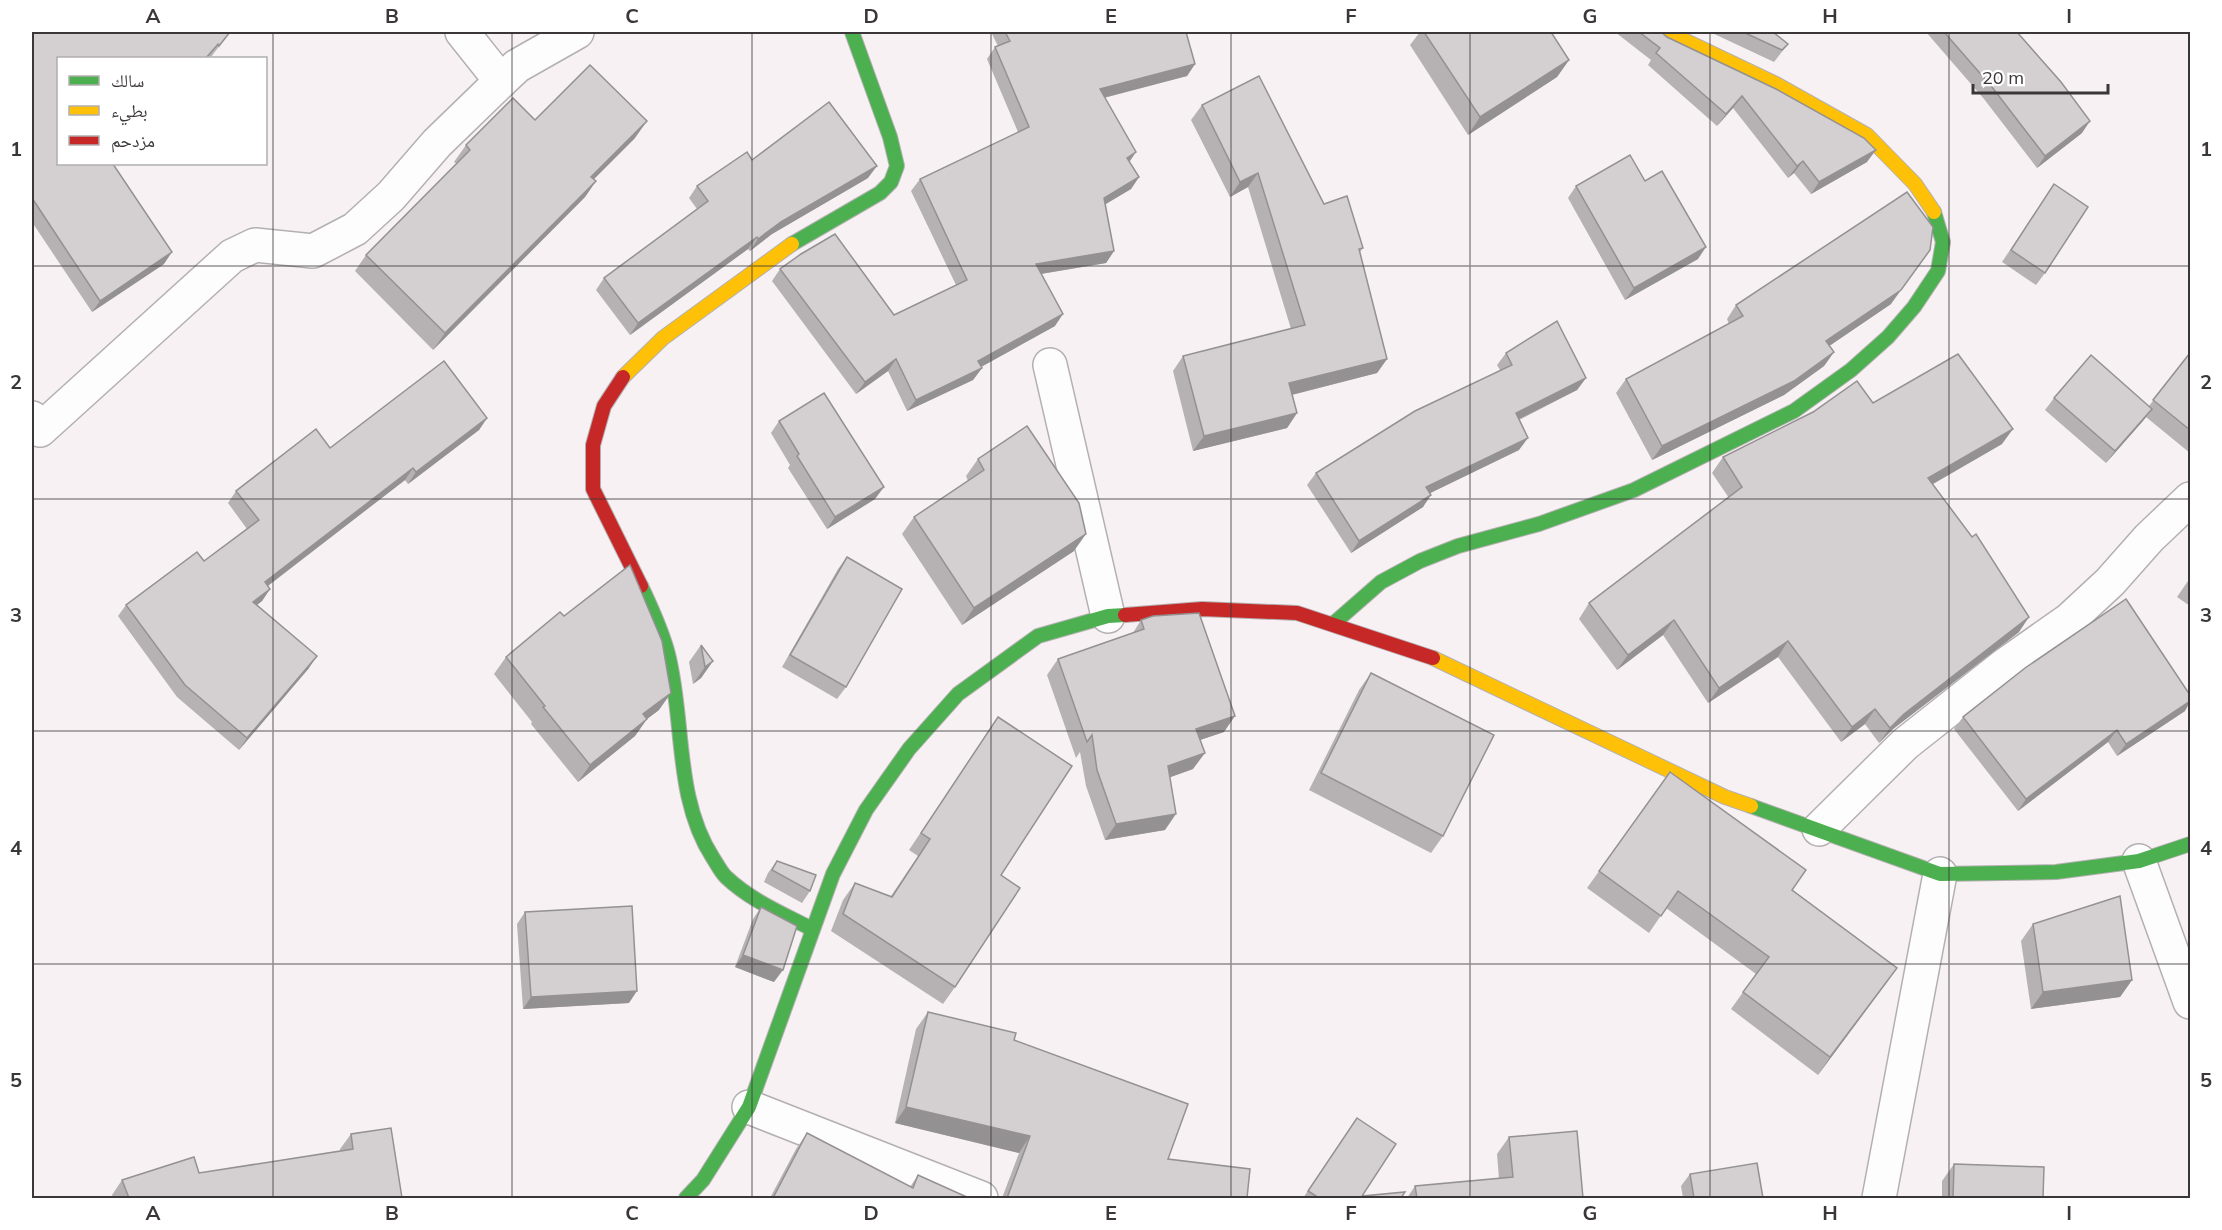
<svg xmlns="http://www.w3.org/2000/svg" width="2222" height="1230" viewBox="0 0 2222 1230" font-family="Mulish,'Noto Naskh Arabic',sans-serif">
<rect width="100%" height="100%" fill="#f7f1f4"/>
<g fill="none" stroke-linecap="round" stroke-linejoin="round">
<defs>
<g id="street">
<path d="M 462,32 L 501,81 L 517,66 L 577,32"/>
<path d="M 1050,365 L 1108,616"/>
<path d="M 32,418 L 40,430 L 232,256 L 255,245 L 313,251 L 355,229 L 391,196 L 437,143 L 501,81"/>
<path d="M 1819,829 L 1905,744 L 2005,665 L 2069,620 L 2110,582 L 2149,538 L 2190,499"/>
<path d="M 2139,861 L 2190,1002"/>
<path d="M 749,1107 L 981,1198"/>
<path d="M 1879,1198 L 1940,874"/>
</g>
<g id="fast">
<path d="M 792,244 L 880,193 L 891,182 L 897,166 L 890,137 L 852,32"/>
<path d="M 641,586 C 651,607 662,631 668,654 C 685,721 674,798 713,858 C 717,864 721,872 726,877 C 750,900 783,914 812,929"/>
<path d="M 1333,624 L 1381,582 L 1420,561 L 1458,546 L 1539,524 L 1634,490 L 1794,411 L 1851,370 L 1888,337 L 1914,307 L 1938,271 L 1943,242 L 1934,212"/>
<path d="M 1751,806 L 1940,874 L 2056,872 L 2139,861 L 2190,844"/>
<path d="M 686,1198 L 703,1180 L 749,1107 L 833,874 L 866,810 L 909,749 L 958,694 L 1038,636 L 1108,616 L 1125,615"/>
</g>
<g id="slow">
<path d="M 1667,32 L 1776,84 L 1867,135 L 1915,184 L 1934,212"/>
<path d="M 623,377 L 663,338 L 792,244"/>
<path d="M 1433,658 L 1725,797 L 1751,806"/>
</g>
<g id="jam">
<path d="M 623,377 L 604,406 L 593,445 L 593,489 L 641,586"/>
<path d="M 1125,615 L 1202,609 L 1297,613 L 1433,658"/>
</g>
</defs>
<!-- street casing -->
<use href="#street" stroke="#b4b0b1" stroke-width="36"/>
<!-- fast casing -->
<use href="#fast" stroke="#b4b0b1" stroke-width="16"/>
<!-- slow casing -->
<use href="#slow" stroke="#b4b0b1" stroke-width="16"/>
<!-- jam casing -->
<use href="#jam" stroke="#b4b0b1" stroke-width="16"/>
<!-- street -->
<use href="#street" stroke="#fefdfd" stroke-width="33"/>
<!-- fast -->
<use href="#fast" stroke="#4caf50" stroke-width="14"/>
<!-- slow -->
<use href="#slow" stroke="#ffc107" stroke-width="14"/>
<!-- jam -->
<use href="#jam" stroke="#c62828" stroke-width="14"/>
</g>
<!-- wall -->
<g fill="#b6b2b4">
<path d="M 32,32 L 230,32 L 211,57 L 210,56 L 208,58 L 58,58 L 58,164 L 164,264 L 92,312 L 32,222 Z"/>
<path d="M 991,32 L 1186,32 L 1195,64 L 1187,76 L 1104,98 L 1129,162 L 1139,177 L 1131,189 L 1105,204 L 1114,251 L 1106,263 L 1041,274 L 1055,326 L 981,367 L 982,368 L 973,380 L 907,411 L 888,371 L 856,394 L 772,281 L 780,269 L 894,315 L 956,285 L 911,191 L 920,179 L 1018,132 L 987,59 L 995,47 L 998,46 Z"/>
<path d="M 1420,32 L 1551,32 L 1569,60 L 1557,77 L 1468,135 L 1410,45 Z"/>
<path d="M 1615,32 L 1661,32 L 1667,37 L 1867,162 L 1811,194 L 1794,173 L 1788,178 L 1733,108 L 1717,126 L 1648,65 L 1651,60 Z"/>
<path d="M 1710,32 L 1773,32 L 1788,44 L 1774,62 Z"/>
<path d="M 1926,32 L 2017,32 L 2082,133 L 2037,168 L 1984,99 Z"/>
<path d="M 1202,105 L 1324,204 L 1363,248 L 1360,252 L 1387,359 L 1377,373 L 1292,395 L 1297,413 L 1287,428 L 1193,451 L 1173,371 L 1183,356 L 1291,329 L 1248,187 L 1230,197 L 1191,120 Z"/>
<path d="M 535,120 L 635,138 L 594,179 L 596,181 L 585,197 L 433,350 L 355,271 L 366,255 L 457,164 L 454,162 L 466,145 Z"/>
<path d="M 752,160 L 868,178 L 772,234 L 750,251 L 748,249 L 630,335 L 596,290 L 604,278 L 697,209 L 689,198 L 697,186 Z"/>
<path d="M 1645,181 L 1698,259 L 1625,300 L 1568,198 L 1576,186 Z"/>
<path d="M 2054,184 L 2045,273 L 2036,285 L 2002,262 Z"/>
<path d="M 1891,304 L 1829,346 L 1834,352 L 1824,366 L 1784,395 L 1652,460 L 1616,393 L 1626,379 L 1729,324 L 1727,319 L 1736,305 Z"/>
<path d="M 1506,353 L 1586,378 L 1577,390 L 1519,420 L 1519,450 L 1430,493 L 1423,507 L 1351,553 L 1307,485 L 1316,473 L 1500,370 L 1497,365 Z"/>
<path d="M 2190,353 L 2190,453 L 2146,417 L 2106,463 L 2045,410 L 2054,398 L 2149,406 Z"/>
<path d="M 1873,403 L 2002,444 L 1933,484 L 2019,632 L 1893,729 L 1879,743 L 1865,724 L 1841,742 L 1778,657 L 1708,703 L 1663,635 L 1617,670 L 1579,619 L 1589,603 L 1729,498 L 1712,473 L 1723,457 Z"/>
<path d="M 487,418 L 479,430 L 408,484 L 405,480 L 268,586 L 270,589 L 262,601 L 257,605 L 309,668 L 239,750 L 177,697 L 118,616 L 126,605 L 204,561 L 247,529 L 228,503 L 236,491 Z"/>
<path d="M 779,421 L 875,499 L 827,529 L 788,468 L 790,465 L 771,433 Z"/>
<path d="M 978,459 L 1074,551 L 962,625 L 902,534 L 914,517 L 968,481 L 966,476 Z"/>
<path d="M 847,557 L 846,687 L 837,699 L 782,667 L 838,569 Z"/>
<path d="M 2190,578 L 2190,606 L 2177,597 Z"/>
<path d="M 564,616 L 659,710 L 647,719 L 635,736 L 578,782 L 531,724 L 532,722 L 494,674 L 506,657 Z"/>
<path d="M 1141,620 L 1224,732 L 1200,740 L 1193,769 L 1170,777 L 1165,830 L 1105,840 L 1086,786 L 1080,752 L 1076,758 L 1047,675 L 1058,659 L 1133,633 Z"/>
<path d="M 701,645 L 713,661 L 701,678 L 693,684 L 689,662 Z"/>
<path d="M 1371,673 L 1443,836 L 1431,853 L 1309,790 L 1359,690 Z"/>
<path d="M 2185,711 L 2117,756 L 2108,742 L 2018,811 L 1954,729 L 1963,717 Z"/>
<path d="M 998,717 L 1001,875 L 955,987 L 943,1004 L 831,931 L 843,900 L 855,883 L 891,896 L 918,856 L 909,850 Z"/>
<path d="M 1670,772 L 1792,890 L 1897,968 L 1818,1075 L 1731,1009 L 1756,974 L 1666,908 L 1649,933 L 1587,888 Z"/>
<path d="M 777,861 L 810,891 L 802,903 L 764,882 L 768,873 Z"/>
<path d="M 761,907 L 774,982 L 735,967 L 753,919 Z"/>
<path d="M 525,912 L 629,1003 L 523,1009 L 517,924 Z"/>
<path d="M 2033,924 L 2132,980 L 2120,997 L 2031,1009 L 2021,941 Z"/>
<path d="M 928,1012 L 1014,1040 L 1168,1159 L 1247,1198 L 1002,1198 L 1019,1153 L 895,1123 L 916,1029 Z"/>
<path d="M 1357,1118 L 1362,1196 L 1401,1198 L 1303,1198 Z"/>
<path d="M 807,1133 L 910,1187 L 918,1175 L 969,1198 L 770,1198 L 796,1149 Z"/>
<path d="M 351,1134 L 402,1198 L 113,1198 L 112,1195 L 122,1180 L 199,1173 L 340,1151 L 340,1149 Z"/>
<path d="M 1509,1137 L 1583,1198 L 1499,1179 L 1497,1154 Z"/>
<path d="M 1954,1164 L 2043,1198 L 1942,1198 L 1942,1181 Z"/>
<path d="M 1690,1174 L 1763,1198 L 1683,1198 L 1681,1186 Z"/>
<path d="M 1415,1186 L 1417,1198 L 1407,1198 Z"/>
</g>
<!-- shaded-wall -->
<g fill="#949192">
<path d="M 1569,60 L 1557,77 L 1468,135 L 1480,117 Z"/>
<path d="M 1195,64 L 1187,76 L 1091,101 L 1100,89 Z"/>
<path d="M 1742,96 L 1733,108 L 1717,126 L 1726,114 Z"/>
<path d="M 647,121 L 635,138 L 580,193 L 591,177 Z"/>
<path d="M 2090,121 L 2082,133 L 2037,168 L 2045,156 Z"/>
<path d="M 1876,150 L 1867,162 L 1811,194 L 1819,182 Z"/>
<path d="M 1136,152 L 1128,164 L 1127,158 Z"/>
<path d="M 1803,161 L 1794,173 L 1788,178 L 1797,166 Z"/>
<path d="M 877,166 L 868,178 L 772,234 L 750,251 L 758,239 L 781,222 Z"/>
<path d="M 1258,173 L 1248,187 L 1230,197 L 1240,182 Z"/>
<path d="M 1139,177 L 1131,189 L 1096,210 L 1104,198 Z"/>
<path d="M 596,181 L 585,197 L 433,350 L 445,333 Z"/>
<path d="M 757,237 L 748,249 L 630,335 L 638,323 Z"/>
<path d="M 1706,247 L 1698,259 L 1625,300 L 1634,288 Z"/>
<path d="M 1930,250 L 1891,304 L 1816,355 L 1826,341 Z"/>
<path d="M 1114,251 L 1106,263 L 1028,276 L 1036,264 Z"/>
<path d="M 172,252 L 164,264 L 92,312 L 100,301 Z"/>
<path d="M 1063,314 L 1055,326 L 970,373 L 978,361 Z"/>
<path d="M 1834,352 L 1824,366 L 1784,395 L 1652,460 L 1662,446 Z"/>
<path d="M 896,359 L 888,371 L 856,394 L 865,382 Z"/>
<path d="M 1387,359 L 1377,373 L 1279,398 L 1289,383 Z"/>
<path d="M 982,368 L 973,380 L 907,411 L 916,400 Z"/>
<path d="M 1586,378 L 1577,390 L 1507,425 L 1516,413 Z"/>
<path d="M 2152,409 L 2143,421 L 2106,463 L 2115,451 Z"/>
<path d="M 1297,413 L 1287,428 L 1193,451 L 1204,436 Z"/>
<path d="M 487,418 L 479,430 L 408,484 L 416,472 Z"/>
<path d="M 2013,429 L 2002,444 L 1917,493 L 1928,478 Z"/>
<path d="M 1528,438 L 1519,450 L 1418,499 L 1426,487 Z"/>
<path d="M 413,468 L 405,480 L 257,594 L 265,582 Z"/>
<path d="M 884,487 L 875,499 L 827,529 L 835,517 Z"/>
<path d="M 1431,495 L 1423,507 L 1351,553 L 1359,541 Z"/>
<path d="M 1086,534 L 1074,551 L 962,625 L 974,608 Z"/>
<path d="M 270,589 L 262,601 L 245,614 L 253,602 Z"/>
<path d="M 2029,617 L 2019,632 L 1893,729 L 1879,743 L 1890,728 L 1904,714 Z"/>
<path d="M 1674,620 L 1663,635 L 1617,670 L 1628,655 Z"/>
<path d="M 1788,641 L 1778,657 L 1708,703 L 1719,688 Z"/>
<path d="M 317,656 L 309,668 L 239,750 L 247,738 Z"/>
<path d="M 713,661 L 701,678 L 693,684 L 705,667 Z"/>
<path d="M 671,693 L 659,710 L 647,719 L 635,736 L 578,782 L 590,765 L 643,714 Z"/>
<path d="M 2190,701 L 2190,702 L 2185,711 L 2117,756 L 2126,744 Z"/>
<path d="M 1875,709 L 1865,724 L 1841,742 L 1852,727 Z"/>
<path d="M 1235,716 L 1224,732 L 1185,745 L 1196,729 Z"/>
<path d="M 2117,730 L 2108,742 L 2018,811 L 2026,799 Z"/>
<path d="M 1205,753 L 1193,769 L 1157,782 L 1168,766 Z"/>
<path d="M 1176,814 L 1165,830 L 1105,840 L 1116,824 Z"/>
<path d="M 743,955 L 783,970 L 774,982 L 735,967 Z"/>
<path d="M 1897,968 L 1885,985 L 1818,1075 L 1830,1057 Z"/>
<path d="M 2132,980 L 2120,997 L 2031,1009 L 2043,992 Z"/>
<path d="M 637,991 L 629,1003 L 523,1009 L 531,997 Z"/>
<path d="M 906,1107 L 1030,1136 L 1019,1153 L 895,1123 Z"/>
</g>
<!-- building -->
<g fill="#d4cfd1" stroke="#949192" stroke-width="1.5">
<path d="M 32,32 L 230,32 L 219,46 L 218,44 L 206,58 L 58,58 L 58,164 L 113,164 L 172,252 L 100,301 L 34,201 L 32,203 Z"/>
<path d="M 1005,32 L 1186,32 L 1195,64 L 1100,89 L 1136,152 L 1127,158 L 1139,177 L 1104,198 L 1114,251 L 1036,264 L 1063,314 L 978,361 L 982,368 L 916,400 L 896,359 L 865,382 L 780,269 L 801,254 L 835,234 L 894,315 L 967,280 L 920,179 L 1029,127 L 995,47 L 1010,41 Z"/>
<path d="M 1424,32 L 1551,32 L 1569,60 L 1480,117 Z"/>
<path d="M 1639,32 L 1661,32 L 1667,37 L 1776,89 L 1864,138 L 1876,150 L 1819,182 L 1803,161 L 1797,166 L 1742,96 L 1726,114 L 1656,53 L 1660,48 Z"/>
<path d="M 1743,32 L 1773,32 L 1788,44 L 1782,50 Z"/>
<path d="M 1944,32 L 2017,32 L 2061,82 L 2090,121 L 2045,156 L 1992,87 Z"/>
<path d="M 590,65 L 647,121 L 591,177 L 596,181 L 445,333 L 366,255 L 470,150 L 466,145 L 513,98 L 535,120 Z"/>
<path d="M 1259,76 L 1324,204 L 1347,196 L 1363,248 L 1359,249 L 1387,359 L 1289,383 L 1297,413 L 1204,436 L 1183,356 L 1305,325 L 1258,173 L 1240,182 L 1202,105 Z"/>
<path d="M 829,102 L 877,166 L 781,222 L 758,239 L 757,237 L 638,323 L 604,278 L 708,201 L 697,186 L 747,152 L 752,160 Z"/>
<path d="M 1630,155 L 1645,181 L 1662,171 L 1706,247 L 1634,288 L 1576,186 Z"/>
<path d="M 2054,184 L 2088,207 L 2045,273 L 2011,250 Z"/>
<path d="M 1907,192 L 1933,227 L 1930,250 L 1901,290 L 1826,341 L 1834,352 L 1794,381 L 1662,446 L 1626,379 L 1743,316 L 1736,305 Z"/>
<path d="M 1557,321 L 1586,378 L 1516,413 L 1528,438 L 1426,487 L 1431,495 L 1359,541 L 1316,473 L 1415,411 L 1512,365 L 1506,353 Z"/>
<path d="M 2190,353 L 2190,430 L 2153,400 Z"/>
<path d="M 1958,354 L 2013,429 L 1928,478 L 1972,537 L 1976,534 L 2029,617 L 1904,714 L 1890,728 L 1875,709 L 1852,727 L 1788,641 L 1719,688 L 1674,620 L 1628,655 L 1589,603 L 1742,487 L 1723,457 L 1813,412 L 1857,381 L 1873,403 Z"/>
<path d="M 2091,355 L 2152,409 L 2115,451 L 2054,398 Z"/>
<path d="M 444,361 L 487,418 L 416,472 L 413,468 L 265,582 L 270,589 L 253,602 L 317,656 L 247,738 L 185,685 L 126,605 L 197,552 L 204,561 L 259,520 L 236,491 L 316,429 L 330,448 Z"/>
<path d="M 824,393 L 884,487 L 835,517 L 797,456 L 799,454 L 779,421 Z"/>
<path d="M 1027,426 L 1079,503 L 1086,534 L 974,608 L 914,517 L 984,470 L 978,459 Z"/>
<path d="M 847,557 L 902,589 L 846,687 L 790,655 Z"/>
<path d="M 630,565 L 662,641 L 671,693 L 643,714 L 647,719 L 590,765 L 543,707 L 545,706 L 506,657 L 560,612 L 564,616 Z"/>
<path d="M 2126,599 L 2190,695 L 2190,701 L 2126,744 L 2117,730 L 2026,799 L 1963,717 L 2025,668 Z"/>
<path d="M 1199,613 L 1235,716 L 1196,729 L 1205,753 L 1168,766 L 1176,814 L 1116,824 L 1097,770 L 1092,735 L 1087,742 L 1058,659 L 1144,629 L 1141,620 L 1153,616 Z"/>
<path d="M 701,645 L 713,661 L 705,667 Z"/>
<path d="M 1371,673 L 1494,735 L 1443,836 L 1321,773 Z"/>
<path d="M 998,717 L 1072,766 L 1001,875 L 1020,888 L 955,987 L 843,914 L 855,883 L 892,897 L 930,839 L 921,833 Z"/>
<path d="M 1670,772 L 1806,870 L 1792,890 L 1897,968 L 1830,1057 L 1743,992 L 1769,957 L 1678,891 L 1661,916 L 1599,871 Z"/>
<path d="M 777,861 L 816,875 L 810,891 L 772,870 Z"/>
<path d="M 2120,896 L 2132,980 L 2043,992 L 2033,924 Z"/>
<path d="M 632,906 L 637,991 L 531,997 L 525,912 Z"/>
<path d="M 761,907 L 797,926 L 783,970 L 743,955 Z"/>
<path d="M 928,1012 L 1016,1033 L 1014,1040 L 1188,1104 L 1168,1159 L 1250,1169 L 1247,1198 L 1007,1198 L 1030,1136 L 906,1107 Z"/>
<path d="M 1357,1118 L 1396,1144 L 1362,1196 L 1405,1192 L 1401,1198 L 1319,1198 L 1308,1191 Z"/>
<path d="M 391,1128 L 402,1198 L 129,1198 L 122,1180 L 194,1157 L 199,1173 L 353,1149 L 351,1134 Z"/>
<path d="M 1577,1131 L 1583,1198 L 1417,1198 L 1415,1186 L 1513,1177 L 1509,1137 Z"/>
<path d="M 807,1133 L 913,1188 L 918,1175 L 969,1198 L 773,1198 Z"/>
<path d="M 1757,1163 L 1763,1198 L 1694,1198 L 1690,1174 Z"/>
<path d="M 1954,1164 L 2044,1167 L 2043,1198 L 1953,1198 Z"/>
</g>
<!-- grid -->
<path fill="none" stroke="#3b3738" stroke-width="1.5" stroke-opacity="0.55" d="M 273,32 L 273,1198M 512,32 L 512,1198M 752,32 L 752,1198M 991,32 L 991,1198M 1231,32 L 1231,1198M 1470,32 L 1470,1198M 1710,32 L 1710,1198M 1949,32 L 1949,1198M 32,266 L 2190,266M 32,499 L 2190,499M 32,731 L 2190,731M 32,964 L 2190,964"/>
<!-- border -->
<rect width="2222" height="1230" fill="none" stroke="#ffffff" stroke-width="66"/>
<!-- legend -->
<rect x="57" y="57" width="210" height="108" fill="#ffffff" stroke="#b1afaf" stroke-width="1.5"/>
<rect x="69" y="76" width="30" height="9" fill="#4caf50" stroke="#b1afaf" stroke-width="1.5"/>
<text x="111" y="87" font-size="18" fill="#3b3738">سالك</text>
<rect x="69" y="106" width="30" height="9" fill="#ffc107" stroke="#b1afaf" stroke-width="1.5"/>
<text x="111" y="117" font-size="18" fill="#3b3738">بطيء</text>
<rect x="69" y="136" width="30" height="9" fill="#c62828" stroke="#b1afaf" stroke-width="1.5"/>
<text x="111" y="147" font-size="18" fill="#3b3738">مزدحم</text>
<!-- scale -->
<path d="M1973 84v9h135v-9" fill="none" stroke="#3b3738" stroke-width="3"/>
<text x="1982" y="84" font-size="18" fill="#3b3738" stroke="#ffffff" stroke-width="4.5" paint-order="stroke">20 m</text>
<rect x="33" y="33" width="2156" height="1164" fill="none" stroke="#3b3738" stroke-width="2"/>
<g font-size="20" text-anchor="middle" font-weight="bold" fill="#3b3738">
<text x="153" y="23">A</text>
<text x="392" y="23">B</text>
<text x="632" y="23">C</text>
<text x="871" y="23">D</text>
<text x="1111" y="23">E</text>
<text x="1351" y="23">F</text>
<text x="1590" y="23">G</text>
<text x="1830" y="23">H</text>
<text x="2069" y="23">I</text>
<text x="16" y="156">1</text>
<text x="2206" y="156">1</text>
<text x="16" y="389">2</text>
<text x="2206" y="389">2</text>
<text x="16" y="622">3</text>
<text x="2206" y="622">3</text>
<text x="16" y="855">4</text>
<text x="2206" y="855">4</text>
<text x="16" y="1087">5</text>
<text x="2206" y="1087">5</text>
<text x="153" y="1220">A</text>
<text x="392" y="1220">B</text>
<text x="632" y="1220">C</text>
<text x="871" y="1220">D</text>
<text x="1111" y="1220">E</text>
<text x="1351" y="1220">F</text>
<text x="1590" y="1220">G</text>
<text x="1830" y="1220">H</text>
<text x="2069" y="1220">I</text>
</g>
</svg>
